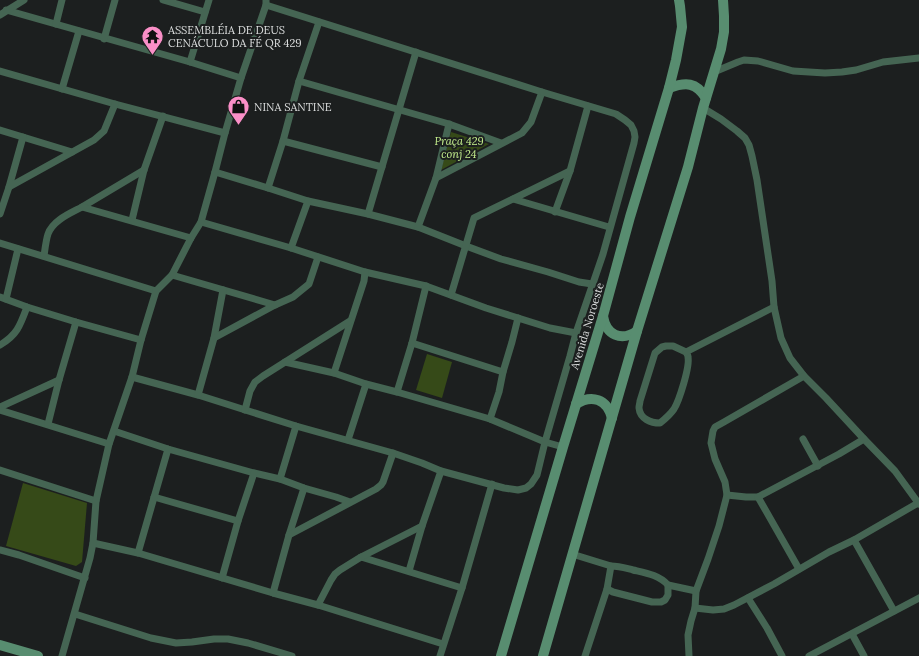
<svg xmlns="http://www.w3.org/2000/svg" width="919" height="656" viewBox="0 0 919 656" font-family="Lora,serif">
<rect width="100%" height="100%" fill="#1c1f1f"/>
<!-- green -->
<g fill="#364a18">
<path d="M 451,132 L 489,144 L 441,170 Z"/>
<path d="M 427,354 L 452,362 L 442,398 L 416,390 Z"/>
<path d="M 23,483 L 87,503 L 82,562 L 76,566 L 6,546 Z"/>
</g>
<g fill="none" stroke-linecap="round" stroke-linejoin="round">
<!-- street -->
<g stroke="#456553" stroke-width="7">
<path d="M 163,0 L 205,12"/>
<path d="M 6,10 L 190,62 L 241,78"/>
<path d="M 0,15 L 24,0"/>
<path d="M 56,24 L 62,0"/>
<path d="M 104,39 L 115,0"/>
<path d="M 190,62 L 209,0"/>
<path d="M 0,71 L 115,104 L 225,133"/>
<path d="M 714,72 L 738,62 L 744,60 L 758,61 L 793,71 L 825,73 L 842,72 L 856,70 L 883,62 L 919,58"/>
<path d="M 299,81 L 449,124 L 501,143"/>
<path d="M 62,89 L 79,31"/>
<path d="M 703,108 L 721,119 L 737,131 L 745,138 L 749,145 L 752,156 L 757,180 L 772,281 L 774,307 L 781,338 L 790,358 L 804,376 L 826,398 L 864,439 L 895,471 L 919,504"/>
<path d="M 0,130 L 72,152"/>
<path d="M 283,141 L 382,167"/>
<path d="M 215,172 L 268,188 L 308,201 L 368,214 L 418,227 L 466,246 L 501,259 L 548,272 L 579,282 L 592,284"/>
<path d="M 436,178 L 449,124"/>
<path d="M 9,187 L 23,137"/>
<path d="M 268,188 L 283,141 L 299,81 L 319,22"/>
<path d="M 513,199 L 609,227"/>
<path d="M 82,207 L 144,170"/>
<path d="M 555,212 L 570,171"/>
<path d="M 0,214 L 9,187 L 94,140 L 104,131 L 115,104"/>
<path d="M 368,214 L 416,52"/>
<path d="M 132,220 L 144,170 L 163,116"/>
<path d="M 201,222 L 291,248 L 365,272 L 426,286 L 486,308 L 550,328 L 576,333"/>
<path d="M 418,227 L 436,178 L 522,133 L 531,122 L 542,92"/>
<path d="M 0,243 L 156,291"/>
<path d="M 291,248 L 308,201"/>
<path d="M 44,256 C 45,249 46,240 48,234 C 53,220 71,213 82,207 L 191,238"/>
<path d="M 172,275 L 275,305"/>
<path d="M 451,295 L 474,218 L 570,171 L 588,106"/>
<path d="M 0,297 L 27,307 L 76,322 L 141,340"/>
<path d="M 6,299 L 18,249"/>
<path d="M 214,338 L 223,290"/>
<path d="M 412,343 L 503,372"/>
<path d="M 0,345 C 17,335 20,326 27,307"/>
<path d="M 666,346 L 673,346 L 686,352 C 687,354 688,355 688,357 C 690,367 679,401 674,409 C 670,415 665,419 660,423 C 651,423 640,419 639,408 C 639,405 640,403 640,401 L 655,353 L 662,347 Z"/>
<path d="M 686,352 L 774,307"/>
<path d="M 285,362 L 334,373 L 366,384 L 397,392 L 490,419 L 545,442 L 563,447"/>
<path d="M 334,373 L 364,281 L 365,272"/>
<path d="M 132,377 L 198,395 L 296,426 L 393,453 L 422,463 L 441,471 L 504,488 L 518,490 L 526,488 L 531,484 L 537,475 L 545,442 L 570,356 L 576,333 L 603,254 L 634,143 L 635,137 L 634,131 L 631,125 L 625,120 L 616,114 L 542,92 L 266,5"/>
<path d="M 397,392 L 412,343 L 426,286"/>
<path d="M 198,395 L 214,338 L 275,305 L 293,297 L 309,284 L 318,257"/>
<path d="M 0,407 L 59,380"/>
<path d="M 0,410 L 109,444"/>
<path d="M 245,410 L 250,391 L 255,382 L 263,376 L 350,321"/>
<path d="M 490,419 L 499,392 L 503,372 L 512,342 L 518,318"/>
<path d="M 48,424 L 59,380 L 76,322"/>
<path d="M 114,431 L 168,449 L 254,473 L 280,479 L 304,488 L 336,497 L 350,502"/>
<path d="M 803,439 L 818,466"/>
<path d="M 348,440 L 366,384"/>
<path d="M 0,470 L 96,501"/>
<path d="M 280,479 L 296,426"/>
<path d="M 727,495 L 746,497 L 758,497 L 839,454 L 864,439"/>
<path d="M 154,497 L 238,521"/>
<path d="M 758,497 L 799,569"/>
<path d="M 289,535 L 304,488"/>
<path d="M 854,540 L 894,611"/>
<path d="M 93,543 L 138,553 L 273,593 L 318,605 L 443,644"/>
<path d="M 0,550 L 19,555 L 85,578"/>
<path d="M 138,553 L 168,449"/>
<path d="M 572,554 L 611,566"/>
<path d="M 361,557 L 462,588"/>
<path d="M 611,566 C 619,566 625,568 633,570 C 646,573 659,575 668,585 L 668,595 L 665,600 L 661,602 L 652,602 L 613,592 L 607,589 Z"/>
<path d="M 409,571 L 422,526"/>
<path d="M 222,578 L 238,521 L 254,473"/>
<path d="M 668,585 L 696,591"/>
<path d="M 273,593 L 289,535 L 376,489 L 381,485 L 383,482 L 393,453"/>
<path d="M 748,598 L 767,628 L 782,656"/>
<path d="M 318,605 L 331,580 L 335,574 L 340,570 L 361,557 L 422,526 L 441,471"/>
<path d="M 695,608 L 713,610 L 724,609 L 734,605 L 774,584 L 829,552 L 854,540 L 918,503"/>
<path d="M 75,614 L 151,638 L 176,643 L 192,642 L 214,639 L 228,639 L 248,643 L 292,656"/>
<path d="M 852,634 L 864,656"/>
<path d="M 62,656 L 90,558 L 93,543 L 96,501 L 109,444 L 132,377 L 141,340 L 156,291 L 172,275 L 191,238 L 201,222 L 215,172 L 225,133 L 241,78 L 266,5 L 266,0"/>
<path d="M 440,656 L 462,588 L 492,484"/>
<path d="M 585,656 L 607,589"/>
<path d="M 689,656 L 688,635 L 691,621 L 695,608 L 696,591 L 708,559 L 719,526 L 727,495 L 725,482 L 715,459 L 711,443 L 713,431 L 715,427 L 724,422 L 804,376"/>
<path d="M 809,656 L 919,598"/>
</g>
<!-- secondary -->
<g stroke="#588d70" stroke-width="10">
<path d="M 669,88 C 686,82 696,82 706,98"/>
<path d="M 603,316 C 606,335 621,342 637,331"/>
<path d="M 576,404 C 592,394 607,399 612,418"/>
<path d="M 0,645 L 38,656"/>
<path d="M 501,656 L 563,447 L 603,316 L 630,217 L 669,88 L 676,60 L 682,27 L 680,6 L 679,0"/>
<path d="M 543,656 L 637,331 L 688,167 L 703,108 L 721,49 L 724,32 L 724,16 L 723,0"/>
</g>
</g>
<!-- icons -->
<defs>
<symbol id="temple-pin" viewBox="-11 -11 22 30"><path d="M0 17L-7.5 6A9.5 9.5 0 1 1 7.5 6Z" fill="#fa8fc7" stroke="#1c1f1f"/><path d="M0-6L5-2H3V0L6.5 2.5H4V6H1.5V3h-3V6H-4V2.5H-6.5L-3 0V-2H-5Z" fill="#111"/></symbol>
<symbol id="shop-pin" viewBox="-11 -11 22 30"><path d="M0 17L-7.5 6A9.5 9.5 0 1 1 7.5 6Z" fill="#fa8fc7" stroke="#1c1f1f"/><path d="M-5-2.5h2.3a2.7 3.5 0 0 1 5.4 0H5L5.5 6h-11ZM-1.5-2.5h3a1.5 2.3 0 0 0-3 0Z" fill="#111"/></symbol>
</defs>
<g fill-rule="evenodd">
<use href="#temple-pin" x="140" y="24" width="25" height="34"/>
<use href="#shop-pin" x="226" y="94" width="25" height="34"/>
</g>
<g text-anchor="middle" stroke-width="4" stroke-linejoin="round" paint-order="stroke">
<!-- poi labels -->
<g font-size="11" fill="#dcdede" stroke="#1c1f1f" text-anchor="start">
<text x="168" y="34">ASSEMBLÉIA DE DEUS<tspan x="168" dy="13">CENÁCULO DA FÉ QR 429</tspan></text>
<text x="254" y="111">NINA SANTINE</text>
</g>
<!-- park labels -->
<g font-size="11" font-style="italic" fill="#c6f18e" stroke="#1c1f1f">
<text x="459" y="145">Praça 429<tspan x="459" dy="13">conj 24</tspan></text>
</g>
<!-- street labels -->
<g font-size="11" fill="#dcdede" stroke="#1c1f1f">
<text transform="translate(587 326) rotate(-73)" y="4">Avenida Noroeste</text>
</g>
</g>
</svg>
